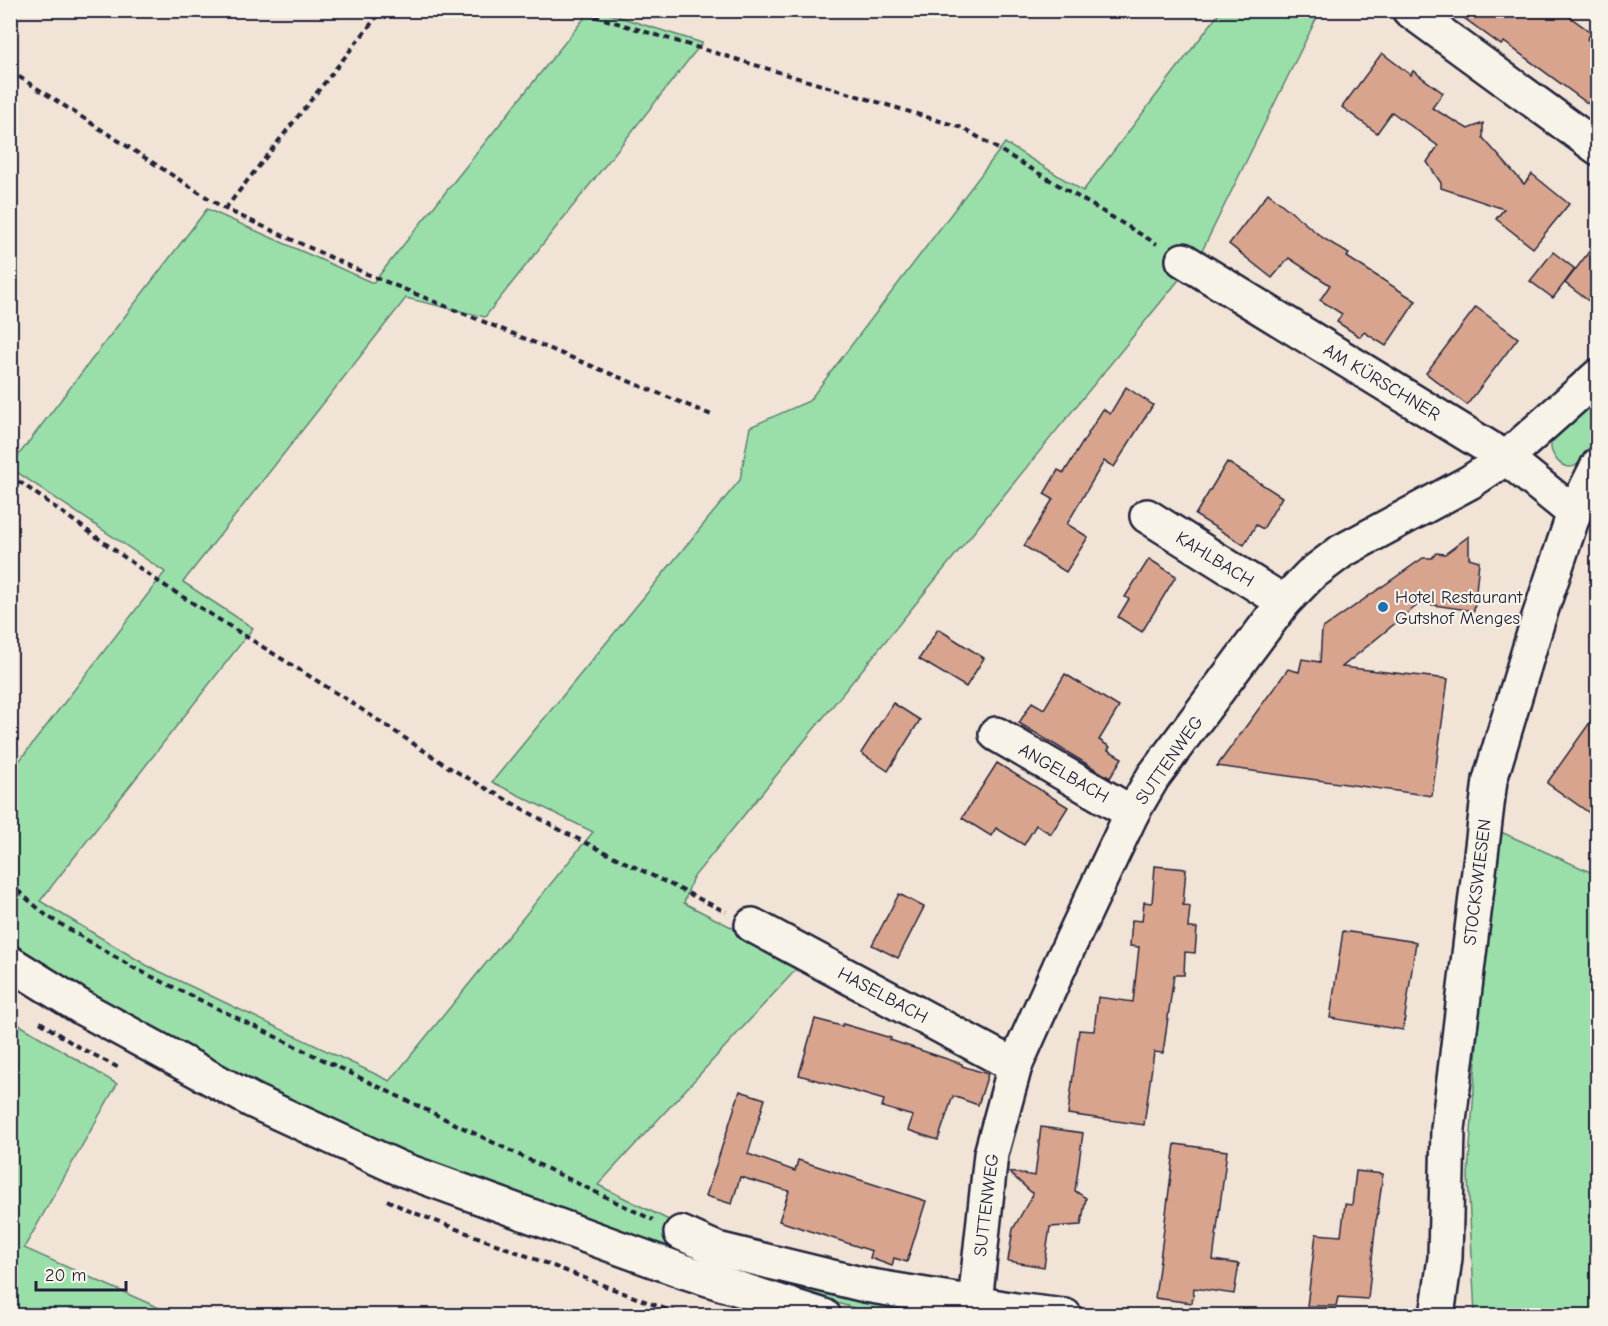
<svg xmlns="http://www.w3.org/2000/svg" width="1608" height="1326" viewBox="0 0 1608 1326" font-family="'Comic Neue',sans-serif">
<rect width="100%" height="100%" fill="#f1e3d6"/>
<filter id="ink" filterUnits="userSpaceOnUse"><feTurbulence type="fractalNoise" baseFrequency=".0167" numOctaves="2"/><feDisplacementMap in="SourceGraphic" scale="12" xChannelSelector="R" yChannelSelector="G"/><feConvolveMatrix kernelMatrix="1 2 1 2 8 2 1 2 1" color-interpolation-filters="sRGB"/></filter>
<g filter="url(#ink)">
<!-- green -->
<g fill="#9adfaa" stroke="#5e8072" stroke-width="1.5">
<path d="M 590,11 L 600,11 L 702,43 L 485,317 L 406,298 L 183,582 L 253,628 L 40,901 L 146,965 L 390,1081 L 593,832 L 492,782 L 740,480 L 750,427 L 809,401 L 1005,143 L 1083,191 L 1221,11 L 1320,11 L 1198,259 L 1182,276 L 692,879 L 684,903 L 802,963 L 598,1185 L 687,1229 L 836,1293 L 918,1315 L 879,1315 L 692,1262 L 489,1187 L 368,1138 L 78,991 L 11,947 L 10,773 L 165,572 L 11,468 L 11,465 L 207,209 L 373,283 Z"/>
<path d="M 1597,397 C 1597,408 1599,420 1597,431 C 1597,437 1592,443 1589,448 C 1586,453 1583,460 1578,464 C 1564,475 1546,453 1552,439 Z"/>
<path d="M 1492,828 L 1597,875 L 1597,1315 L 1475,1315 L 1468,1176 Z"/>
<path d="M 10,1019 L 117,1084 L 24,1248 L 175,1315 L 11,1315 Z"/>
</g>
<!-- building -->
<g fill="#d8a48e" stroke="#22223b" stroke-width="1.5">
<path d="M 1453,10 L 1560,10 L 1592,33 L 1587,39 L 1598,48 L 1598,111 L 1504,42 L 1501,45 Z"/>
<path d="M 1382,53 L 1411,75 L 1413,71 L 1443,93 L 1432,108 L 1468,129 L 1483,123 L 1483,138 L 1524,184 L 1532,174 L 1569,204 L 1533,248 L 1496,219 L 1504,209 L 1441,188 L 1441,183 L 1427,162 L 1438,146 L 1392,112 L 1377,133 L 1342,107 Z"/>
<path d="M 1268,193 L 1323,238 L 1349,254 L 1347,257 L 1416,301 L 1386,346 L 1364,332 L 1360,337 L 1337,322 L 1342,314 L 1320,300 L 1330,285 L 1289,258 L 1272,278 L 1229,244 Z"/>
<path d="M 1598,240 L 1598,308 L 1565,283 Z"/>
<path d="M 1553,252 L 1575,269 L 1553,298 L 1530,281 Z"/>
<path d="M 1476,307 L 1518,338 L 1467,405 L 1426,373 Z"/>
<path d="M 1126,387 L 1153,405 L 1114,467 L 1104,461 L 1067,524 L 1088,537 L 1066,572 L 1024,546 L 1053,499 L 1044,494 L 1058,470 L 1064,473 L 1103,409 L 1110,414 Z"/>
<path d="M 1227,462 L 1282,497 L 1263,529 L 1256,525 L 1244,545 L 1195,515 Z"/>
<path d="M 1469,536 L 1469,558 L 1479,561 L 1474,611 L 1420,603 L 1342,667 L 1448,679 L 1432,796 L 1217,766 L 1288,669 L 1299,672 L 1302,659 L 1320,662 L 1322,629 L 1423,558 L 1432,558 L 1436,553 L 1445,554 Z"/>
<path d="M 1149,559 L 1176,576 L 1142,632 L 1118,617 L 1129,599 L 1125,597 Z"/>
<path d="M 938,629 L 984,658 L 966,687 L 919,659 Z"/>
<path d="M 1065,674 L 1119,707 L 1099,740 L 1110,747 L 1108,750 L 1122,758 L 1110,778 L 1019,723 L 1032,702 L 1044,709 Z"/>
<path d="M 893,703 L 920,720 L 888,771 L 861,753 Z"/>
<path d="M 1598,711 L 1598,819 L 1547,783 Z"/>
<path d="M 997,763 L 1068,807 L 1051,834 L 1036,825 L 1024,845 L 996,828 L 991,836 L 962,818 Z"/>
<path d="M 1155,866 L 1186,869 L 1183,905 L 1190,906 L 1188,928 L 1197,928 L 1195,953 L 1185,952 L 1184,975 L 1174,975 L 1163,1053 L 1154,1052 L 1144,1125 L 1068,1114 L 1079,1030 L 1094,1031 L 1098,997 L 1133,1002 L 1139,947 L 1130,946 L 1132,920 L 1142,921 L 1144,902 L 1152,903 Z"/>
<path d="M 899,894 L 924,907 L 898,958 L 872,945 Z"/>
<path d="M 1343,931 L 1416,942 L 1403,1030 L 1330,1018 Z"/>
<path d="M 815,1019 L 842,1026 L 843,1024 L 891,1038 L 890,1040 L 962,1064 L 962,1066 L 988,1074 L 978,1105 L 953,1096 L 938,1140 L 908,1130 L 913,1116 L 882,1107 L 884,1100 L 799,1075 Z"/>
<path d="M 740,1091 L 765,1099 L 748,1154 L 795,1171 L 798,1160 L 926,1201 L 907,1262 L 894,1258 L 892,1266 L 870,1258 L 872,1251 L 779,1221 L 789,1191 L 740,1177 L 732,1204 L 706,1196 Z"/>
<path d="M 1041,1127 L 1083,1133 L 1075,1191 L 1086,1198 L 1081,1225 L 1050,1227 L 1044,1267 L 1008,1261 L 1013,1229 L 1033,1194 L 1009,1172 L 1035,1176 Z"/>
<path d="M 1175,1144 L 1227,1151 L 1213,1260 L 1239,1264 L 1234,1294 L 1194,1288 L 1192,1303 L 1155,1298 Z"/>
<path d="M 1356,1171 L 1383,1174 L 1377,1218 L 1376,1220 L 1368,1299 L 1338,1297 L 1336,1306 L 1307,1306 L 1316,1234 L 1341,1236 L 1345,1204 L 1352,1205 Z"/>
</g>
<g fill="none" stroke-linecap="round" stroke-linejoin="round">
<defs>
<g id="minor">
<path d="M 1409,10 L 1598,148"/>
<path d="M 1183,260 L 1506,458 L 1574,513"/>
<path d="M 1147,516 L 1284,602"/>
<path d="M 996,734 L 1132,813"/>
<path d="M 752,925 L 1015,1066"/>
<path d="M 681,1233 L 717,1249 L 865,1285 L 975,1303"/>
<path d="M 1065,1316 L 1015,1310 L 975,1303 L 991,1154 L 1015,1066 L 1062,961 L 1132,813 L 1153,777 L 1284,602 L 1310,575 L 1342,551 L 1470,482 L 1506,458 L 1598,376"/>
<path d="M 1437,1316 L 1445,1258 L 1448,1129 L 1490,780 L 1538,620 L 1574,513 L 1598,465"/>
</g>
<path id="tertiary" d="M 10,963 L 84,1009 L 253,1101 L 399,1168 L 683,1271 L 824,1316"/>
</defs>
<!-- minor casing -->
<use href="#minor" stroke="#22223b" stroke-width="38"/>
<!-- tertiary casing -->
<use href="#tertiary" stroke="#22223b" stroke-width="38"/>
<!-- path -->
<g stroke="#22223b" stroke-width="4" stroke-dasharray="6 4.5" stroke-linecap="butt">
<path d="M 574,10 L 963,128 L 1157,244"/>
<path d="M 10,71 L 225,209 L 367,274 L 714,416"/>
<path d="M 225,209 L 382,10"/>
<path d="M 10,475 L 159,582 L 346,699 L 450,768 L 562,831 L 726,912"/>
<path d="M 10,884 L 47,916 L 132,967 L 653,1220"/>
<path d="M 40,1022 L 75,1045 L 119,1068"/>
<path d="M 387,1200 L 407,1210 L 668,1310 L 689,1316"/>
<path d="M 1398,1316 L 1405,1310"/>
</g>
<!-- minor -->
<use href="#minor" stroke="#f7f3e8" stroke-width="33"/>
<!-- tertiary -->
<use href="#tertiary" stroke="#f7f3e8" stroke-width="33"/>
</g>
</g>
<!-- markers -->
<circle fill="#1f6fb2" stroke="#f7f3e8" stroke-width="2" cx="1383" cy="607" r="6"/>
<g text-anchor="middle" stroke-width="4.5" stroke-linejoin="round" paint-order="stroke">
<!-- street labels -->
<g font-size="18" fill="#22223b" stroke="#f7f3e8">
<text transform="translate(1382 382) rotate(31)" y="6">AM KÜRSCHNER</text>
<text transform="translate(1215 559) rotate(32)" y="6">KAHLBACH</text>
<text transform="translate(1169 760) rotate(-55)" y="6">SUTTENWEG</text>
<text transform="translate(1064 773) rotate(30)" y="6">ANGELBACH</text>
<text transform="translate(1477 882) rotate(-83)" y="6">STOCKSWIESEN</text>
<text transform="translate(883 995) rotate(28)" y="6">HASELBACH</text>
<text transform="translate(986 1205) rotate(-83)" y="6">SUTTENWEG</text>
</g>
<!-- poi labels -->
<g font-size="18" fill="#22223b" stroke="#f7f3e8" text-anchor="start">
<text x="1395" y="603">Hotel Restaurant<tspan x="1395" dy="21">Gutshof Menges</tspan></text>
</g>
</g>
<!-- margin -->
<rect width="1608" height="1326" fill="none" stroke="#f7f3e8" stroke-width="36"/>
<rect x="18" y="18" width="1572" height="1290" fill="none" stroke="#22223b" stroke-width="2" filter="url(#ink)"/>
<!-- scale -->
<path d="M36 1281v9h90v-9" fill="none" stroke="#22223b" stroke-width="3"/>
<text x="45" y="1281" font-size="18" fill="#22223b" stroke="#f7f3e8" stroke-width="4.5" paint-order="stroke">20 m</text>
</svg>
